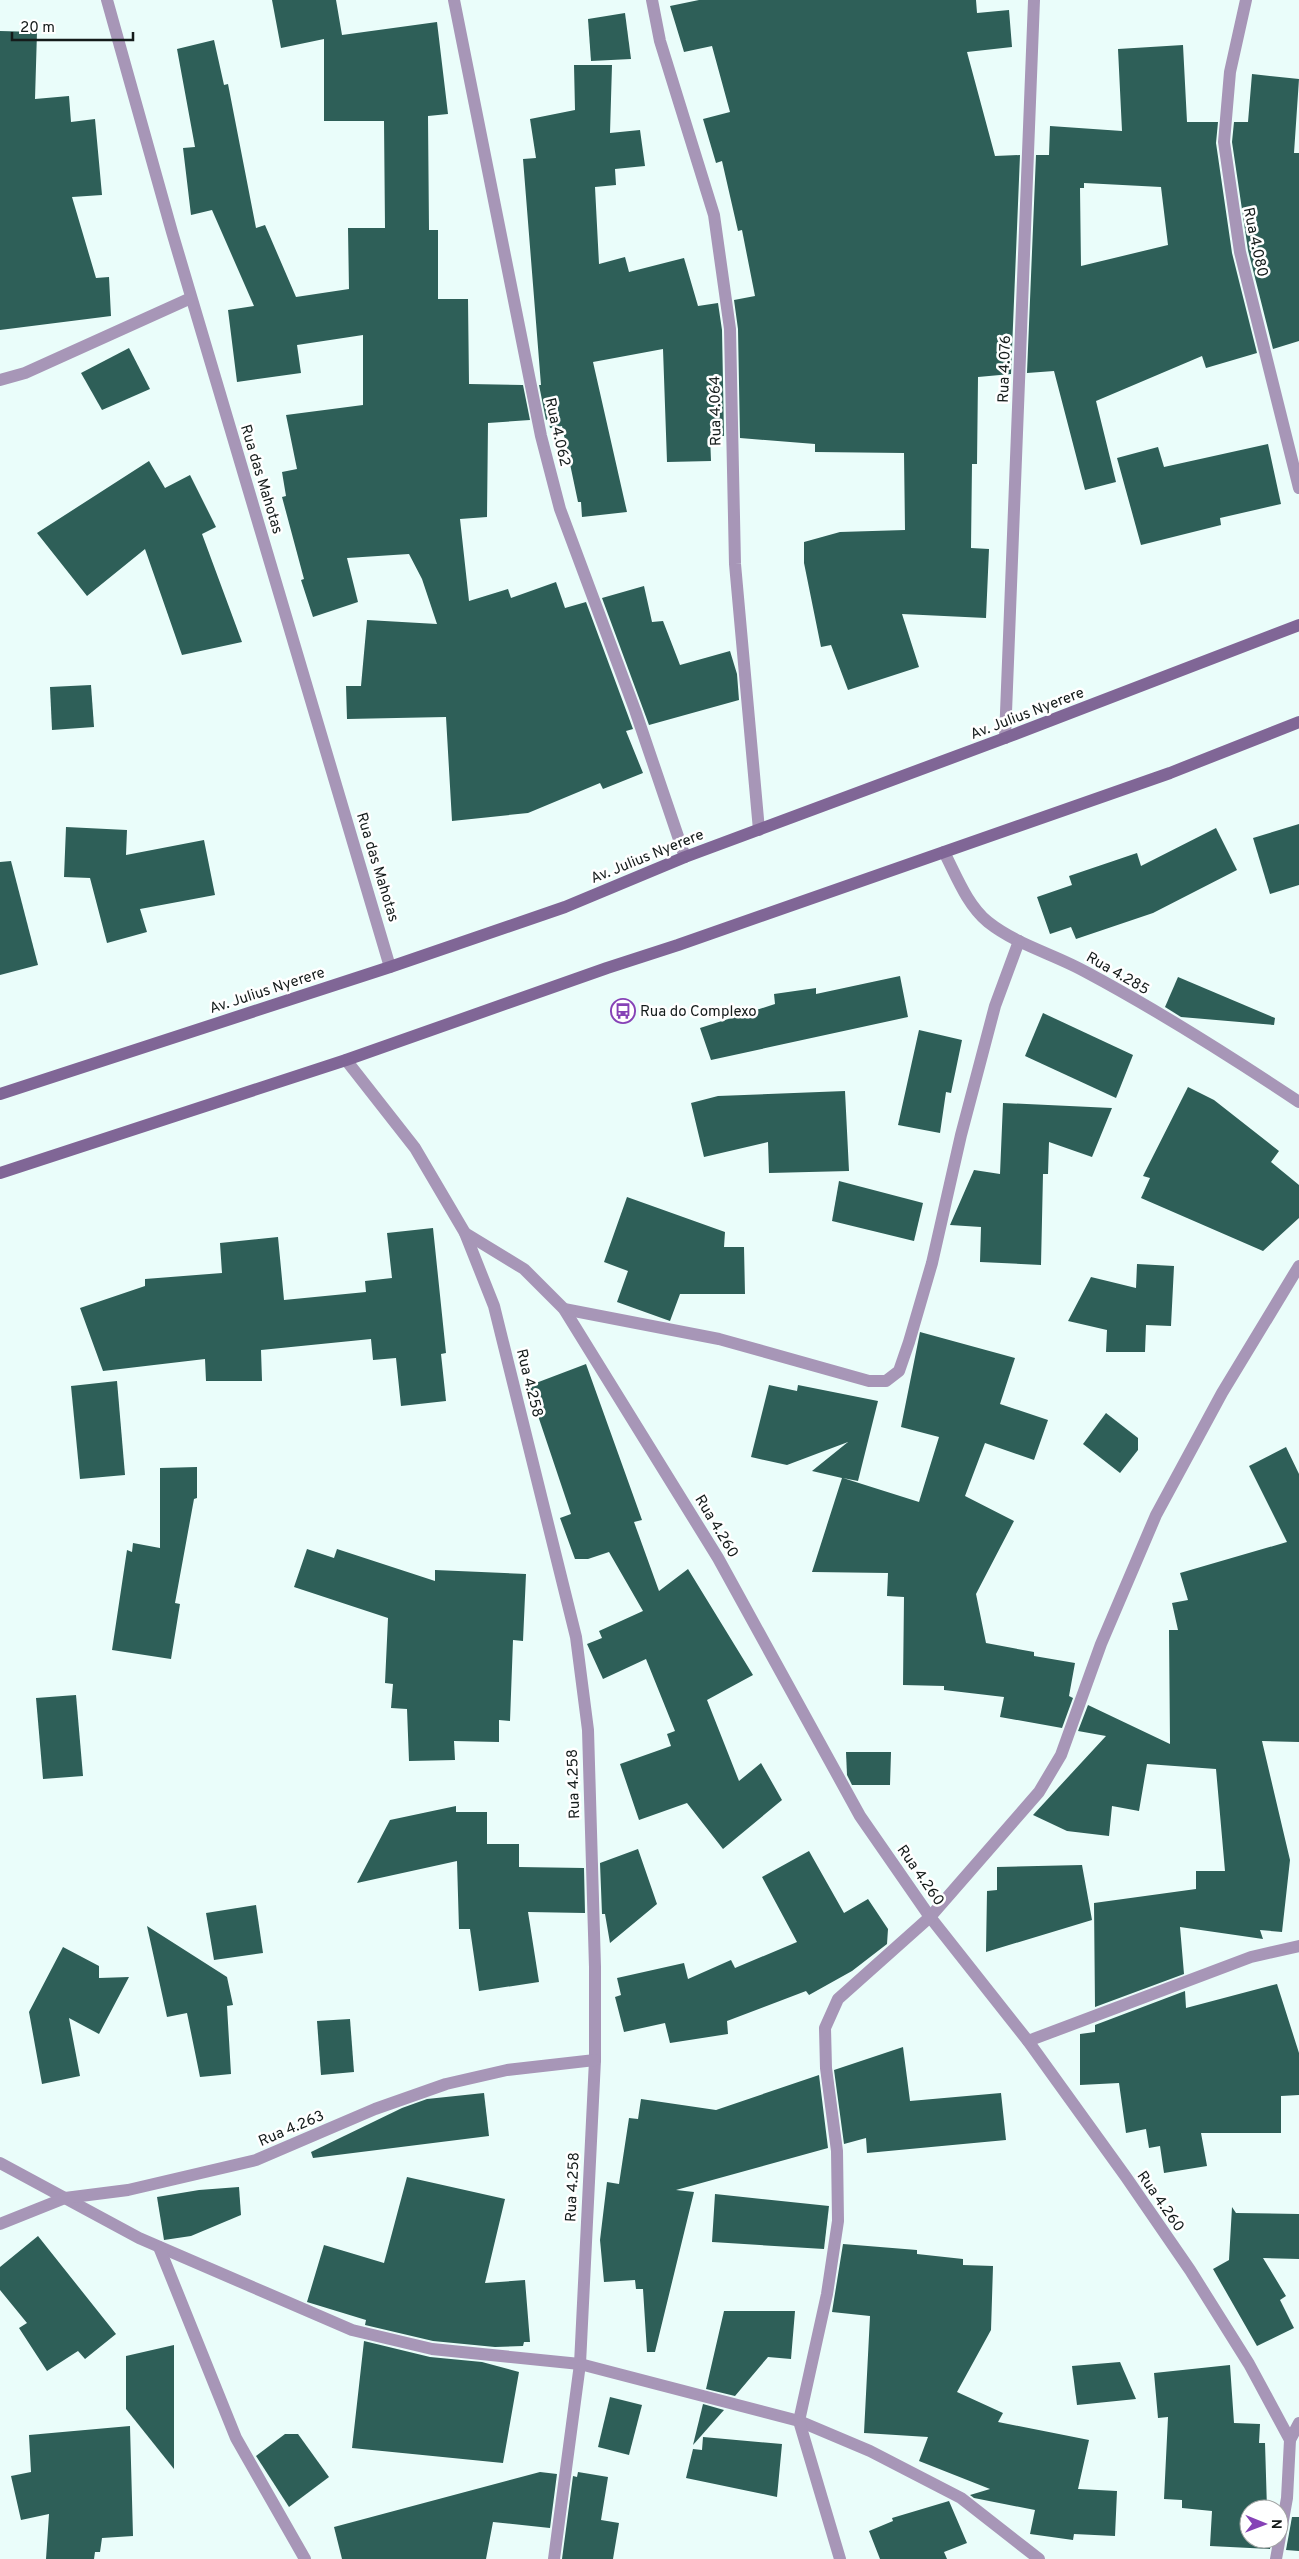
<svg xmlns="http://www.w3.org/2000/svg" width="1299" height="2559" viewBox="0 0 1299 2559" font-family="Overpass,sans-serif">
<rect width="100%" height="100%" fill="#eafdfa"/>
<!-- building -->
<g fill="#2e5f58" fill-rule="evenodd">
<path d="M 272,0 L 336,0 L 342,35 L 437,22 L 448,114 L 428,116 L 429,230 L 438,230 L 438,299 L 468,299 L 469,384 L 523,385 L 530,420 L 488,423 L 487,517 L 460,519 L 469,601 L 508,589 L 511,598 L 556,582 L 565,608 L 586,602 L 633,729 L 626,731 L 643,773 L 603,789 L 600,783 L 528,813 L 452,821 L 446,717 L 347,719 L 346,686 L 361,686 L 367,620 L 437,624 L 422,579 L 409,554 L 347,558 L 358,602 L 313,617 L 301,580 L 304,579 L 282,497 L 286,496 L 282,472 L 297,469 L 286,415 L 363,405 L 363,335 L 297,345 L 301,373 L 237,382 L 228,310 L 254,306 L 212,210 L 191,215 L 183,148 L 195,147 L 177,49 L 214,40 L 224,85 L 228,84 L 256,228 L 265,225 L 296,297 L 349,289 L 348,228 L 385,228 L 384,121 L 324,121 L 324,39 L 281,48 Z"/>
<path d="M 699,0 L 976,0 L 977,13 L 1009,10 L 1012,47 L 967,52 L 995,156 L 1020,155 L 1011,374 L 978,377 L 977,464 L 972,464 L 971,548 L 989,549 L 986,618 L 902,614 L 919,667 L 848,690 L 831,645 L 821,647 L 804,563 L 804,542 L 840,532 L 905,530 L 904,453 L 815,452 L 815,444 L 740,438 L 738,329 L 734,300 L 755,296 L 742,230 L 738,231 L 722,161 L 716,163 L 703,119 L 730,112 L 712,46 L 684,52 L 670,6 Z"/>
<path d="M 625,13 L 631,59 L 591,61 L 588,19 Z"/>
<path d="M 0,31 L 37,32 L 35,99 L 69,96 L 71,122 L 95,119 L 102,195 L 72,197 L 96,278 L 109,277 L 111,316 L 0,330 Z"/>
<path d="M 1183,45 L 1187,122 L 1218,122 L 1216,143 L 1232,253 L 1257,353 L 1206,368 L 1202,356 L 1096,401 L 1116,482 L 1085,490 L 1054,371 L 1027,373 L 1036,155 L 1049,155 L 1050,126 L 1122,131 L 1118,49 ZM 1084,183 L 1161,187 L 1168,245 L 1081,266 L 1080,188 L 1084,188 Z"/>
<path d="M 574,65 L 612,65 L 610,133 L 640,130 L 645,166 L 615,169 L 616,185 L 595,187 L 599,264 L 625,257 L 629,272 L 684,258 L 698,306 L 718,303 L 722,330 L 724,436 L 710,435 L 711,461 L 667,462 L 663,349 L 593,362 L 627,512 L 582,517 L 581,502 L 578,502 L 562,426 L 550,428 L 548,419 L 546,420 L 539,385 L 541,385 L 523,159 L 536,158 L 530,119 L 575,110 Z"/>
<path d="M 1252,74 L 1299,79 L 1294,153 L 1299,153 L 1299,341 L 1273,349 L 1248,250 L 1232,142 L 1234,122 L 1248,122 Z"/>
<path d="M 129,348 L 150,389 L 102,410 L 81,373 Z"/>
<path d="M 1268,444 L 1281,504 L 1220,518 L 1221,525 L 1141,545 L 1117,458 L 1158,447 L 1164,467 Z"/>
<path d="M 149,461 L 165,488 L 190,475 L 216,527 L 202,534 L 242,642 L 182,655 L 145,549 L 87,596 L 37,533 Z"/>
<path d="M 644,586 L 652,622 L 663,621 L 680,665 L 730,651 L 737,674 L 739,700 L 649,725 L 602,598 Z"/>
<path d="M 91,685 L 94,727 L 52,730 L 50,687 Z"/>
<path d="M 1299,824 L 1299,885 L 1270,894 L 1253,838 Z"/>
<path d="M 66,827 L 127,830 L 126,855 L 204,840 L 215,895 L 140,909 L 147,932 L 107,943 L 90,878 L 64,877 Z"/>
<path d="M 1216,828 L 1237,870 L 1153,913 L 1076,939 L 1071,927 L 1050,934 L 1037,897 L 1072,885 L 1069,876 L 1137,853 L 1141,866 Z"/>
<path d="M 11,861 L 38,965 L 0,975 L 0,862 Z"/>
<path d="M 900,976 L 908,1017 L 711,1060 L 700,1028 L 775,1004 L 774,994 L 816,988 L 816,994 Z"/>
<path d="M 1178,977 L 1275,1018 L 1274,1025 L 1181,1017 L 1165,1007 Z"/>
<path d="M 1043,1013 L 1133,1055 L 1116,1098 L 1025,1056 Z"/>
<path d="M 919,1030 L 962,1040 L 951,1093 L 946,1092 L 940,1133 L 898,1125 Z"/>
<path d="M 1188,1087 L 1214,1100 L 1279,1151 L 1271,1162 L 1299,1185 L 1299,1218 L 1263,1251 L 1141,1198 L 1150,1178 L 1143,1176 Z"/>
<path d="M 845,1091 L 849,1171 L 769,1173 L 768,1142 L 704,1157 L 691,1103 L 718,1096 Z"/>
<path d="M 1003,1103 L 1112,1108 L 1092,1157 L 1049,1142 L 1048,1174 L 1043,1174 L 1041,1265 L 980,1262 L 981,1227 L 950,1225 L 974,1170 L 1000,1174 Z"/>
<path d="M 839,1181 L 923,1203 L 914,1241 L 832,1221 Z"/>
<path d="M 627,1197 L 725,1232 L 724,1247 L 744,1247 L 745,1294 L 680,1294 L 670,1321 L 617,1302 L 628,1271 L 604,1262 Z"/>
<path d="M 433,1228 L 446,1353 L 441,1354 L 446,1401 L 401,1406 L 396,1358 L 373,1360 L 371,1339 L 261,1350 L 262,1381 L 206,1381 L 205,1359 L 103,1371 L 80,1308 L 145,1286 L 145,1279 L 222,1273 L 220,1243 L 278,1237 L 284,1300 L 366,1292 L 365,1281 L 392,1278 L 387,1233 Z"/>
<path d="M 1137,1264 L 1174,1266 L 1171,1326 L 1146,1325 L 1145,1352 L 1106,1352 L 1107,1330 L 1068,1321 L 1091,1277 L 1136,1288 Z"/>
<path d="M 920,1332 L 1015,1358 L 1000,1404 L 1048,1420 L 1034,1460 L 985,1443 L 965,1496 L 1014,1521 L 976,1594 L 986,1643 L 1034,1652 L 1034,1656 L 1075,1663 L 1069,1696 L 1073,1698 L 1062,1728 L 1000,1717 L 1004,1697 L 944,1690 L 944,1686 L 903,1685 L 904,1597 L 887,1596 L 888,1573 L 812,1572 L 842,1478 L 812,1471 L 848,1442 L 787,1465 L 751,1457 L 769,1385 L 797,1391 L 798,1385 L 878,1401 L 858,1481 L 843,1478 L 919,1502 L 939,1437 L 901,1427 Z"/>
<path d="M 586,1364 L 642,1520 L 634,1522 L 659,1591 L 688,1569 L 753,1675 L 707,1700 L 739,1781 L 761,1763 L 782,1800 L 723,1849 L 687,1803 L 639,1820 L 620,1764 L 671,1746 L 667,1734 L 675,1731 L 646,1659 L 603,1679 L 587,1644 L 602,1638 L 599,1631 L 643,1611 L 609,1552 L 588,1559 L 575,1559 L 560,1518 L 571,1514 L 528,1386 Z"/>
<path d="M 117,1381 L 125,1475 L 80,1479 L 71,1386 Z"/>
<path d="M 1106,1413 L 1138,1438 L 1138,1450 L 1120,1473 L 1083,1444 Z"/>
<path d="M 1286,1447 L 1299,1474 L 1299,1742 L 1262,1741 L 1290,1860 L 1282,1932 L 1260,1930 L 1263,1939 L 1180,1927 L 1184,1974 L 1095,2007 L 1094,1903 L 1196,1889 L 1196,1871 L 1225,1871 L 1216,1769 L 1147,1764 L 1139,1811 L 1112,1806 L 1109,1836 L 1067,1831 L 1033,1815 L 1106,1736 L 1078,1731 L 1088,1705 L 1170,1744 L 1169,1630 L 1178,1630 L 1172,1603 L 1188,1600 L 1180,1573 L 1287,1542 L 1249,1466 Z"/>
<path d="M 197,1467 L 197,1498 L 194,1499 L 175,1603 L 180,1604 L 171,1659 L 112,1650 L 127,1550 L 132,1552 L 133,1543 L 160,1548 L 160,1468 Z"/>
<path d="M 307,1549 L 334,1558 L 337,1549 L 435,1581 L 435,1570 L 526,1574 L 523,1641 L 513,1640 L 510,1721 L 499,1720 L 499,1742 L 454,1741 L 455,1760 L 409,1761 L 407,1709 L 391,1708 L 393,1684 L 385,1683 L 388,1618 L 294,1587 Z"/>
<path d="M 76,1695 L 83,1776 L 43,1779 L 36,1698 Z"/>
<path d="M 846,1752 L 891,1752 L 890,1785 L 852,1785 L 847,1775 Z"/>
<path d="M 456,1806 L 456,1812 L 487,1812 L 487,1844 L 519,1844 L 519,1867 L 584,1868 L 585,1913 L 528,1912 L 539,1982 L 479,1991 L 470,1929 L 459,1929 L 457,1861 L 357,1883 L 390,1820 Z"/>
<path d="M 638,1849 L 657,1904 L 610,1943 L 605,1914 L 602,1914 L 600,1863 Z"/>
<path d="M 809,1851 L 844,1913 L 868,1899 L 888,1929 L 887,1944 L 852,1971 L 809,1995 L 806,1991 L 727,2021 L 728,2034 L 670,2043 L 665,2023 L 624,2032 L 615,1997 L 621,1995 L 617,1978 L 684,1963 L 688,1979 L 731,1960 L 735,1968 L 797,1942 L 762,1877 Z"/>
<path d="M 1082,1865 L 1092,1920 L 986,1952 L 987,1891 L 997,1890 L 997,1867 Z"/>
<path d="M 256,1905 L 263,1953 L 214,1960 L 206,1913 Z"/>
<path d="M 147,1926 L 227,1977 L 233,2005 L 227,2006 L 231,2074 L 200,2077 L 187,2013 L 167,2017 Z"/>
<path d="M 63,1947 L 99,1966 L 99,1978 L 129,1977 L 99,2034 L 69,2018 L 80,2076 L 42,2084 L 29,2012 Z"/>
<path d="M 1277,1984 L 1299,2053 L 1299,2095 L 1281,2096 L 1281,2133 L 1201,2133 L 1207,2166 L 1164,2173 L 1160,2146 L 1149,2148 L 1146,2129 L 1126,2133 L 1119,2083 L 1080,2085 L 1080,2034 L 1095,2032 L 1095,2025 L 1185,1991 L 1186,2008 Z"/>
<path d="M 350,2019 L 354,2072 L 321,2075 L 317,2021 Z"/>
<path d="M 903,2047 L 910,2101 L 1001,2093 L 1006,2140 L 867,2153 L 866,2138 L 844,2144 L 834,2070 Z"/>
<path d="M 819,2075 L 828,2148 L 676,2190 L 694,2192 L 655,2352 L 647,2352 L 643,2289 L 636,2289 L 635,2280 L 604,2282 L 600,2240 L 607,2182 L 619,2184 L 629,2118 L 638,2119 L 641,2099 L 716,2110 Z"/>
<path d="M 484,2093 L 489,2136 L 313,2158 L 311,2152 L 402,2108 L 427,2099 Z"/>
<path d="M 407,2177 L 505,2199 L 485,2283 L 525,2280 L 530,2342 L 524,2342 L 523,2346 L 495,2347 L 433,2341 L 365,2325 L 366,2320 L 307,2302 L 324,2245 L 384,2263 Z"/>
<path d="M 239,2187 L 241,2215 L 191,2236 L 164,2240 L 157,2197 L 199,2190 Z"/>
<path d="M 715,2194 L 829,2206 L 824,2249 L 712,2242 Z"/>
<path d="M 1232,2207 L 1236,2213 L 1299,2214 L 1299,2259 L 1263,2258 L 1286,2296 L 1280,2300 L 1294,2328 L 1257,2346 L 1213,2269 L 1229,2260 Z"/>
<path d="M 38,2236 L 116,2334 L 85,2359 L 78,2351 L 47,2371 L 19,2328 L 27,2323 L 0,2290 L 0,2267 Z"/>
<path d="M 843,2244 L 917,2250 L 917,2254 L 963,2259 L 963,2265 L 993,2266 L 991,2330 L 957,2392 L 1003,2413 L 998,2422 L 1089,2440 L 1078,2489 L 1117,2491 L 1115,2536 L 1074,2534 L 1073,2540 L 1030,2534 L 1035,2510 L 974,2498 L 970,2495 L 990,2489 L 919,2461 L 928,2437 L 864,2433 L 870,2316 L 832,2312 Z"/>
<path d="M 724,2311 L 795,2311 L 791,2359 L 768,2357 L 735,2396 L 706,2389 Z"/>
<path d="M 364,2341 L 430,2357 L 482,2362 L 519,2372 L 503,2463 L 352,2448 Z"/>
<path d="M 174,2345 L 174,2469 L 126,2409 L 126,2356 Z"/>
<path d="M 1120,2362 L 1136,2399 L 1077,2405 L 1072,2366 Z"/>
<path d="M 1230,2365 L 1234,2423 L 1260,2424 L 1259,2443 L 1265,2443 L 1267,2509 L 1249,2509 L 1249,2539 L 1271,2539 L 1270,2549 L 1210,2546 L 1212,2511 L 1182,2508 L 1182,2500 L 1164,2499 L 1168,2417 L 1158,2418 L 1154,2373 Z"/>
<path d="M 610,2397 L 642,2405 L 629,2455 L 598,2447 Z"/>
<path d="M 703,2404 L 724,2410 L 693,2445 Z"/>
<path d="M 130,2426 L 133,2536 L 102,2538 L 100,2552 L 95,2552 L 94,2559 L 46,2559 L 49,2514 L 21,2520 L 11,2476 L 31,2472 L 29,2435 Z"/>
<path d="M 285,2434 L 298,2434 L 329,2477 L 289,2507 L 256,2456 Z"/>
<path d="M 703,2437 L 782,2444 L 777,2497 L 686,2478 L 693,2449 L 702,2450 Z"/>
<path d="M 540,2472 L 557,2474 L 550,2528 L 493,2522 L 486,2559 L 342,2559 L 334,2527 Z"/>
<path d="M 578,2472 L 608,2477 L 601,2520 L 619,2523 L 613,2559 L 562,2559 L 573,2476 L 577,2477 Z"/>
<path d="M 949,2501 L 967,2543 L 944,2552 L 947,2559 L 880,2559 L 869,2531 L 893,2521 L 892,2518 Z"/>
<path d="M 1292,2517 L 1299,2517 L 1299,2551 L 1286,2550 Z"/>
</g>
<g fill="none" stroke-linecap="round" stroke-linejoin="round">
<!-- minor -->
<g stroke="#a796b7" stroke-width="12">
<path d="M 107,0 L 172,232 L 390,967"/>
<path d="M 454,0 L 541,436 L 560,509 L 635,710 L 685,857"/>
<path d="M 652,0 L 660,41 L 714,215 L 730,329 L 735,564 L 759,830"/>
<path d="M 1246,0 L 1230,72 L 1224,142 L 1240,252 L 1299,488"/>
<path d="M 0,380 L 25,373 L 191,298"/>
<path d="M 1005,738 L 1034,0"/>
<path d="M 944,852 C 956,875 967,905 988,922 C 1017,945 1054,954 1086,972 C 1159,1011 1230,1056 1299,1102"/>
<path d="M 346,1060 L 415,1148 L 465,1233 L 494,1306 L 576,1637 L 588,1730 L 595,1967 L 595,2060 L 580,2364 L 554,2559"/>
<path d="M 465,1233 L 524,1269 L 564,1309 L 718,1558 L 860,1816 L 930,1917 L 1028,2041 L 1126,2177 L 1190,2270 L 1249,2364 L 1290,2440 L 1287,2498 L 1276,2559"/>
<path d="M 564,1309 L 719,1339 L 869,1381 L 886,1381 L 899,1371 L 909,1342 L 932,1263 L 961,1135 L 995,1006 L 1019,941"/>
<path d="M 1028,2041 L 1251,1957 L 1299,1946"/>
<path d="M 0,2163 L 139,2238 L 352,2330 L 432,2349 L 580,2364 L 799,2421 L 870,2451 L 961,2498 L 1039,2559"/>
<path d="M 0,2224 L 65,2198 L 128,2190 L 256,2160 L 375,2109 L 446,2084 L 507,2070 L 595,2060"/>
<path d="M 159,2247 L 236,2438 L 305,2559"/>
<path d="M 1290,2440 L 1299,2423"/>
<path d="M 840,2559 L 799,2421 L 827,2294 L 838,2221 L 837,2151 L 826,2068 L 825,2028 L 838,1999 L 930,1917 L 1039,1792 L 1061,1755 L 1101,1644 L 1156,1515 L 1222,1393 L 1299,1266"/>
</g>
<!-- secondary -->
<g stroke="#806696" stroke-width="12">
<path d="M 0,1094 L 390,967 L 565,907 L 685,857 L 1005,738 L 1299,625"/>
<path d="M 0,1173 L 346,1060 L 607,968 L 678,945 L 1170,773 L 1299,722"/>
</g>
</g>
<!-- icons -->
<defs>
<symbol id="bus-ring" viewBox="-11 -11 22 22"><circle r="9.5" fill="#fff" stroke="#8642b6" stroke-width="1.5"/><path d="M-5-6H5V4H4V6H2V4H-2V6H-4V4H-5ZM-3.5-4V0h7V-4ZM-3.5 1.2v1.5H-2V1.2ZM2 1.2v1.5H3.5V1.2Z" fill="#8642b6"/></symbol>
</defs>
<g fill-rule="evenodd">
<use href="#bus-ring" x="609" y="997" width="28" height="28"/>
</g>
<g text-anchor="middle" stroke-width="5" stroke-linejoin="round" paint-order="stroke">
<!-- street labels -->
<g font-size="15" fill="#141b1a" stroke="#fff">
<text transform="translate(1256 242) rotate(78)" y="5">Rua 4.080</text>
<text transform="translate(1004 369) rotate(-88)" y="5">Rua 4.076</text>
<text transform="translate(715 411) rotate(-91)" y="5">Rua 4.064</text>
<text transform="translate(558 432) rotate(77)" y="5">Rua 4.062</text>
<text transform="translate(262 479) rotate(73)" y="5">Rua das Mahotas</text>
<text transform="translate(1027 713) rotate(-21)" y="5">Av. Julius Nyerere</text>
<text transform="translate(647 856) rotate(-22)" y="5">Av. Julius Nyerere</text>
<text transform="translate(378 867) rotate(73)" y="5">Rua das Mahotas</text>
<text transform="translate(1118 973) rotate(30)" y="5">Rua 4.285</text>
<text transform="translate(267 990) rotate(-18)" y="5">Av. Julius Nyerere</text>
<text transform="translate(530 1383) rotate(76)" y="5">Rua 4.258</text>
<text transform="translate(717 1526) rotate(59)" y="5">Rua 4.260</text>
<text transform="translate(573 1784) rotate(-92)" y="5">Rua 4.258</text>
<text transform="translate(921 1875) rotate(55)" y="5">Rua 4.260</text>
<text transform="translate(291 2128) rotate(-23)" y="5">Rua 4.263</text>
<text transform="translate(572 2187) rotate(-87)" y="5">Rua 4.258</text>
<text transform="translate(1161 2201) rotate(55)" y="5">Rua 4.260</text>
</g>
<!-- poi labels -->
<g font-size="15" fill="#141b1a" stroke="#fff" text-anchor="start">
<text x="640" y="1016">Rua do Complexo</text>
</g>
</g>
<!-- north arrow -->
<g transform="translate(1264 2524) rotate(91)"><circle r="24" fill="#ffffff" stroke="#a1a4a3"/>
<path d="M0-4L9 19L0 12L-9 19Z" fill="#8642b6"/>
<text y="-8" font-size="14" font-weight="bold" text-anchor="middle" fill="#141b1a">N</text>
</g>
<!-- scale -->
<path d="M12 32v8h121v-8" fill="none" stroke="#141b1a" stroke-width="2.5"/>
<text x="20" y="32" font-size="15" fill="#141b1a" stroke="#ffffff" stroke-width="4" paint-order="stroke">20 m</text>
</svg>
